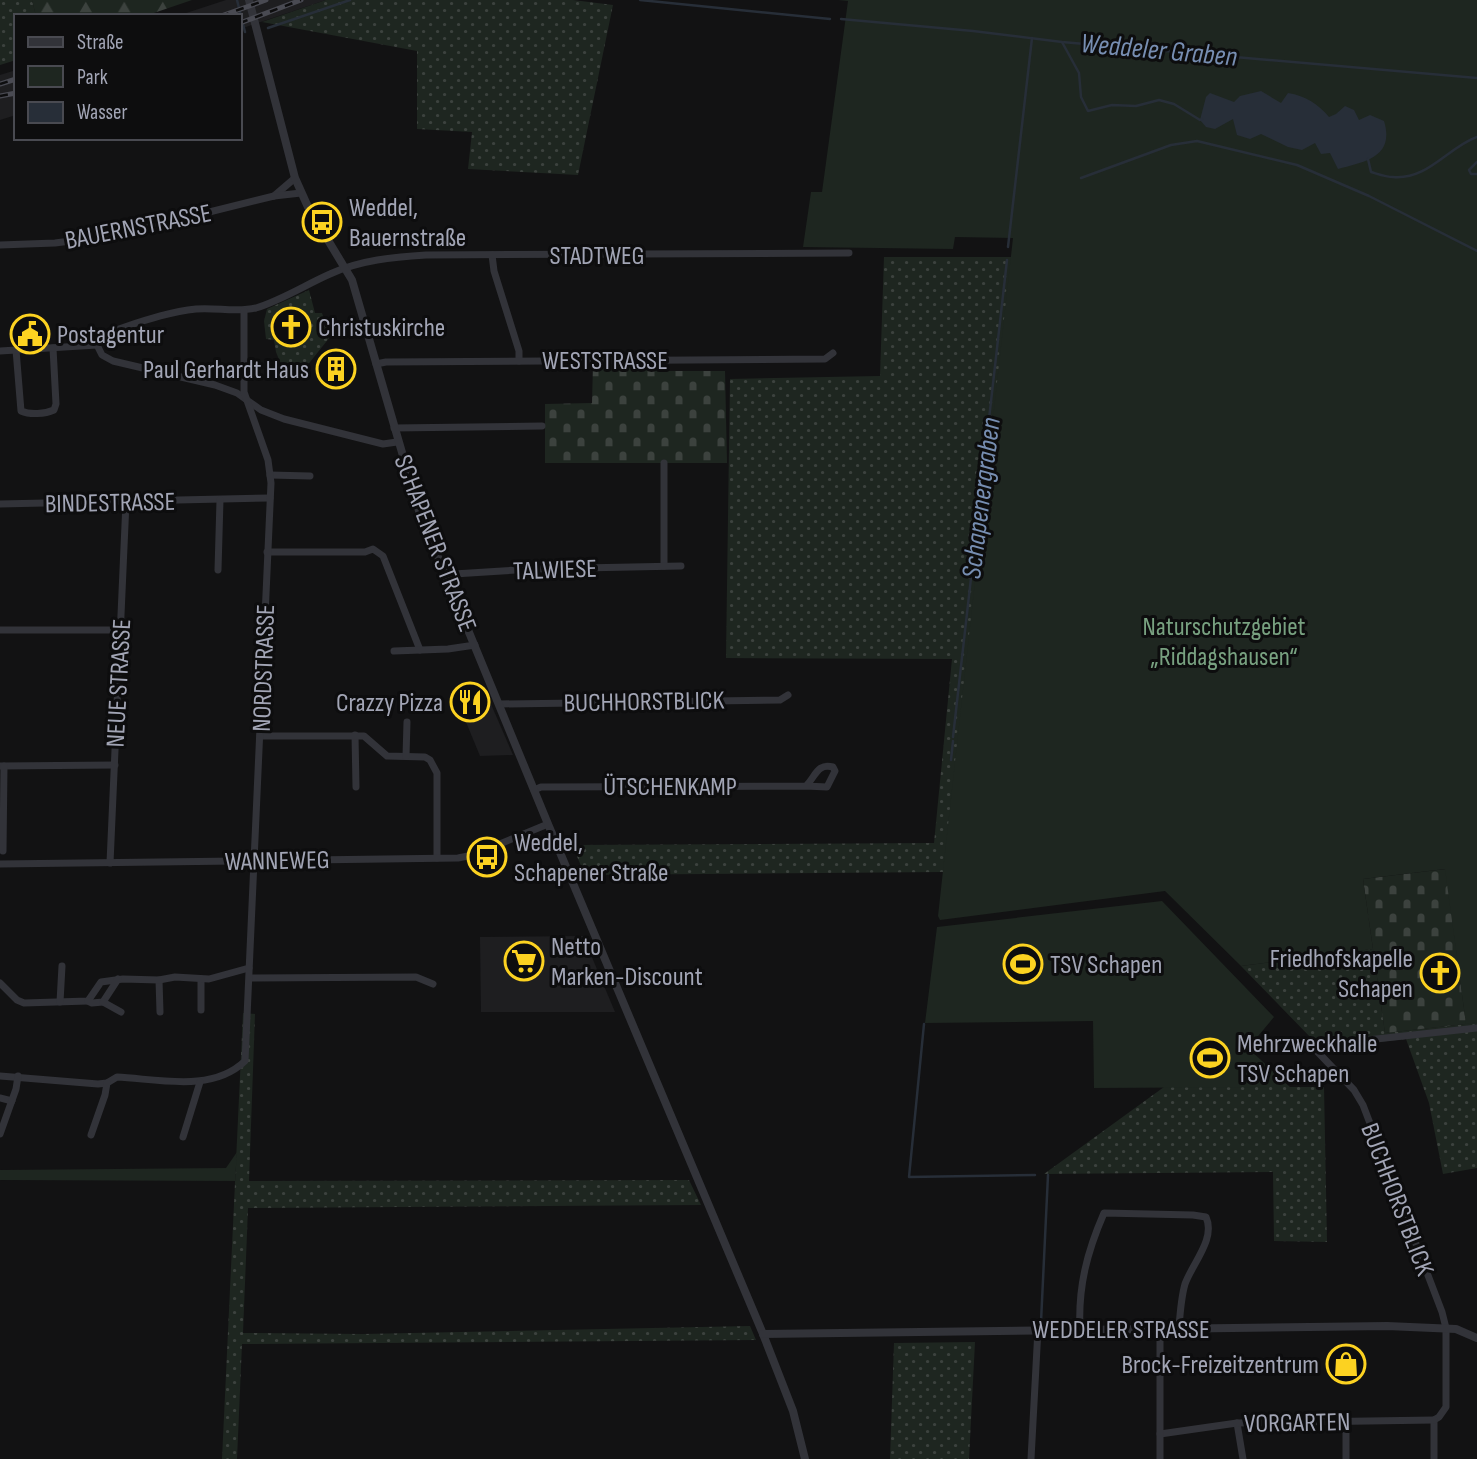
<svg xmlns="http://www.w3.org/2000/svg" width="1477" height="1459" viewBox="0 0 1477 1459" font-family="'Sofia Sans Condensed',sans-serif">
<defs>
<pattern id="grass-dots" width="8" height="8" patternUnits="userSpaceOnUse" patternTransform="scale(1.75)"><rect width="8" height="8" fill="#1e2620"/><path d="M2 2h.1M6 6h.1" fill="none" stroke="#3c423e" stroke-width="1.8" stroke-linecap="round"/></pattern>
<pattern id="forest-firs" width="22" height="20" patternUnits="userSpaceOnUse" patternTransform="scale(1.75)"><rect width="22" height="20" fill="#1e2620"/><path d="M5 1l3.5 6h-7zM16 11l3.5 6h-7z" fill="#3c423e"/></pattern>
<pattern id="cemetery-stones" width="16" height="16" patternUnits="userSpaceOnUse" patternTransform="scale(1.75)"><rect width="16" height="16" fill="#1e2620"/><path d="M2 7V4a2 2 0 0 1 4 0v3zM10 15v-3a2 2 0 0 1 4 0v3z" fill="#3c423e"/></pattern>
</defs>
<rect width="100%" height="100%" fill="#121213"/>
<!-- built -->
<g fill="#1e1e20">
<path d="M 226,0 L 326,0 L 240,29 L 240,16 L 177,16 Z"/>
<path d="M 16,70 L 16,115 L 0,120 L 0,75 Z"/>
<path d="M 454,693 L 487,695 L 513,755 L 480,756 Z"/>
<path d="M 583,936 L 615,1012 L 481,1012 L 480,937 Z"/>
</g>
<!-- grass -->
<g fill="url(#grass-dots)">
<path d="M 0,0 L 32,0 L 36,16 L 16,16 L 16,60 L 0,65 Z"/>
<path d="M 326,0 L 573,0 L 613,5 L 578,175 L 468,169 L 472,132 L 417,129 L 417,51 L 262,22 Z"/>
<path d="M 884,257 L 1011,257 L 1168,889 L 942,872 L 585,875 L 572,845 L 934,843 L 952,659 L 726,658 L 730,379 L 880,376 Z"/>
<path d="M 309,290 L 315,313 L 322,313 L 330,337 L 306,367 L 299,363 L 297,367 L 280,362 L 276,352 L 274,340 L 266,339 L 264,321 L 267,309 Z"/>
<path d="M 1477,865 L 1477,1168 L 1443,1174 L 1429,1103 L 1406,1039 L 1324,1048 L 1314,1041 L 1241,966 L 1373,949 L 1385,1033 L 1465,1024 Z"/>
<path d="M 243,1013 L 255,1014 L 249,1181 L 689,1180 L 701,1205 L 248,1208 L 243,1333 L 363,1334 L 750,1326 L 756,1340 L 242,1344 L 237,1459 L 222,1459 Z"/>
<path d="M 1164,1087 L 1324,1087 L 1327,1242 L 1274,1241 L 1273,1172 L 1044,1174 Z"/>
<path d="M 975,1342 L 969,1459 L 890,1459 L 894,1343 Z"/>
</g>
<!-- forest -->
<path fill="url(#forest-firs)" d="M 32,0 L 192,0 L 145,16 L 36,16 Z"/>
<!-- cemetery -->
<g fill="url(#cemetery-stones)">
<path d="M 593,364 L 664,364 L 665,371 L 725,371 L 727,463 L 545,463 L 545,404 L 592,403 Z"/>
<path d="M 1446,869 L 1466,1024 L 1385,1033 L 1363,879 Z"/>
</g>
<!-- green -->
<g fill="#1e2620">
<path d="M 838,0 L 1477,0 L 1477,1022 L 1466,1024 L 1445,869 L 1363,879 L 1373,949 L 1241,966 L 1165,891 L 940,920 L 938,916 L 1013,238 L 955,237 L 953,249 L 803,247 L 811,192 L 822,192 L 848,1 Z"/>
<path d="M 1162,901 L 1274,1017 L 1248,1048 L 1290,1087 L 1094,1088 L 1093,1021 L 925,1023 L 937,927 Z"/>
<path d="M 237,1152 L 235,1181 L 0,1180 L 0,1170 L 226,1168 Z"/>
</g>
<!-- water -->
<path fill="#272e38" d="M 1261,91 L 1281,103 L 1288,93 C 1306,96 1318,104 1329,117 L 1336,114 L 1345,106 L 1354,110 L 1359,120 L 1370,115 L 1384,121 C 1395,157 1365,162 1338,169 L 1330,153 L 1321,154 L 1315,143 L 1302,150 L 1288,147 L 1261,134 L 1250,139 L 1237,135 L 1233,119 L 1215,129 L 1206,127 L 1200,120 L 1206,97 L 1210,93 L 1234,102 L 1240,96 Z"/>
<g fill="none" stroke-linecap="round" stroke-linejoin="round">
<!-- stream -->
<g stroke="#272e38" stroke-width="2.5">
<path d="M 237,0 L 245,32"/>
<path d="M 640,0 L 830,19"/>
<path d="M 841,19 L 973,31 L 1062,42 L 1477,78"/>
<path d="M 268,28 L 350,0"/>
<path d="M 1062,42 L 1079,73 L 1081,97 L 1088,111 L 1112,105 L 1136,106 L 1159,100 L 1174,104 L 1200,120 L 1202,119"/>
<path d="M 1368,159 L 1371,172 C 1378,174 1386,177 1393,177 C 1428,180 1447,148 1477,137"/>
<path d="M 1477,162 L 1469,170 L 1471,174 L 1477,174"/>
<path d="M 1081,178 L 1171,145 L 1197,141 L 1297,165 L 1369,196 L 1477,251"/>
<path d="M 1008,247 L 1032,38"/>
<path d="M 953,737 L 1007,260"/>
<path d="M 951,760 L 953,741"/>
<path d="M 924,1024 L 909,1177 L 1035,1175"/>
<path d="M 1041,1322 L 1048,1175"/>
</g>
<!-- minor -->
<g stroke="#323339" stroke-width="7">
<path d="M 274,196 L 295,178"/>
<path d="M 0,245 L 55,243 L 117,235 L 274,196 L 301,193"/>
<path d="M 492,255 L 494,271 L 519,351 L 519,361"/>
<path d="M 97,345 L 98,340 L 106,333 C 135,324 166,312 196,309 C 216,307 236,313 256,308 C 282,300 305,285 330,274 C 360,260 394,257 426,255 L 849,253"/>
<path d="M 97,345 L 102,355 L 113,361 L 215,385 L 237,393 L 261,410 L 284,419 L 383,444 L 397,442"/>
<path d="M 16,350 L 21,411 C 30,415 45,414 54,410 L 56,404 L 53,348"/>
<path d="M 0,351 L 97,345"/>
<path d="M 376,364 L 386,362 L 825,359 L 833,353"/>
<path d="M 394,428 L 542,426"/>
<path d="M 664,463 L 664,566"/>
<path d="M 270,475 L 310,476"/>
<path d="M 0,504 L 270,498"/>
<path d="M 267,552 L 365,552 L 373,549 L 383,556 L 420,650"/>
<path d="M 218,570 L 220,500"/>
<path d="M 446,577 L 454,574 L 532,569 L 681,566"/>
<path d="M 0,630 L 121,630"/>
<path d="M 394,651 L 448,649 L 475,645"/>
<path d="M 500,704 L 780,700 L 788,695"/>
<path d="M 355,735 L 356,787"/>
<path d="M 260,736 L 364,736 L 387,756 L 425,757 L 430,760 L 437,773 L 437,858"/>
<path d="M 406,756 L 407,722"/>
<path d="M 0,766 L 115,765"/>
<path d="M 534,790 L 541,787 L 806,786 C 816,776 817,763 833,767 L 835,771 L 827,787 L 806,786"/>
<path d="M 3,851 L 4,766"/>
<path d="M 110,863 L 126,502"/>
<path d="M 0,864 L 458,858 L 473,855 L 548,824"/>
<path d="M 250,978 L 416,977 L 433,984"/>
<path d="M 201,979 L 201,1010"/>
<path d="M 159,980 L 160,1012"/>
<path d="M 0,983 L 17,1000 L 24,1003 L 88,1001 L 101,982 L 123,979 L 159,980 L 175,977 L 209,979 L 249,968"/>
<path d="M 88,1001 L 92,1003 L 103,1002 L 118,979"/>
<path d="M 60,1002 L 62,966"/>
<path d="M 103,1002 L 121,1012"/>
<path d="M 1312,1046 L 1354,1090 L 1363,1105 L 1442,1312 L 1446,1328 L 1446,1407 L 1439,1417 L 1434,1420 L 1434,1459"/>
<path d="M 1312,1046 L 1477,1028"/>
<path d="M 0,1076 L 98,1084 L 107,1083 L 117,1077 C 158,1079 212,1093 245,1061 L 271,483 L 268,460 L 244,392 L 244,311"/>
<path d="M 0,1098 L 12,1101"/>
<path d="M 0,1134 L 16,1089 L 18,1076"/>
<path d="M 91,1135 L 105,1095 L 107,1083"/>
<path d="M 183,1137 L 200,1082"/>
<path d="M 1080,1329 C 1078,1287 1087,1252 1104,1213 L 1193,1215 L 1206,1217 C 1216,1239 1192,1264 1185,1284 C 1181,1298 1180,1313 1179,1328"/>
<path d="M 1237,1423 L 1243,1459"/>
<path d="M 1160,1434 L 1237,1423 L 1434,1420"/>
<path d="M 1031,1459 L 1038,1329"/>
<path d="M 1160,1459 L 1160,1328"/>
<path d="M 1346,1459 L 1346,1422"/>
</g>
<!-- tertiary -->
<g stroke="#323339" stroke-width="8">
<path d="M 249,0 L 295,178 L 308,207 L 352,280 L 419,511 L 548,824 L 763,1334 L 793,1411 L 805,1459"/>
<path d="M 763,1334 L 1387,1326 L 1456,1329 L 1477,1338"/>
</g>
<defs>
<g id="rail">
<path d="M 221,16 L 266,0"/>
<path d="M 240,23 L 301,0"/>
<path d="M 0,84 L 16,79"/>
<path d="M 0,96 L 16,93"/>
</g>
</defs>
<!-- rail casing -->
<use href="#rail" stroke="#494a52" stroke-width="5"/>
<!-- rail -->
<use href="#rail" stroke="#0d0d0e" stroke-width="2.5" stroke-dasharray="8" stroke-linecap="butt"/>
</g>
<!-- icons -->
<defs>
<symbol id="bus-ring" viewBox="-11 -11 22 22"><circle r="9.5" fill="#0d0d0e" stroke="#fcd221" stroke-width="1.5"/><path d="M-5-6H5V4H4V6H2V4H-2V6H-4V4H-5ZM-3.5-4V0h7V-4ZM-3.5 1.2v1.5H-2V1.2ZM2 1.2v1.5H3.5V1.2Z" fill="#fcd221"/></symbol>
<symbol id="church-ring" viewBox="-11 -11 22 22"><circle r="9.5" fill="#0d0d0e" stroke="#fcd221" stroke-width="1.5"/><path d="M-1.2-6h2.4v3.5h3.3v2.4h-3.3V6h-2.4V-.1h-3.3v-2.4h3.3Z" fill="#fcd221"/></symbol>
<symbol id="civic-ring" viewBox="-11 -11 22 22"><circle r="9.5" fill="#0d0d0e" stroke="#fcd221" stroke-width="1.5"/><path d="M-.6-6.5H3V-4.5H.6V-3L4-1V1h2V6H-6V1h2V-1L-.6-3ZM-1.2 2.5V6h2.4V2.5Z" fill="#fcd221"/></symbol>
<symbol id="building-ring" viewBox="-11 -11 22 22"><circle r="9.5" fill="#0d0d0e" stroke="#fcd221" stroke-width="1.5"/><path d="M-4-6H4V6H1V3H-1V6H-4ZM-2.5-4.3h1.7v1.8h-1.7ZM.8-4.3h1.7v1.8H.8ZM-2.5-1h1.7V.8h-1.7ZM.8-1h1.7V.8H.8Z" fill="#fcd221"/></symbol>
<symbol id="restaurant-ring" viewBox="-11 -11 22 22"><circle r="9.5" fill="#0d0d0e" stroke="#fcd221" stroke-width="1.5"/><path d="M-5-6h1v4h1v-4h1v4h1v-4h1v5L-1.5 .5V6h-2V.5L-5-1ZM5-6V6H3V1.5H1.5Q1.5-4 5-6Z" fill="#fcd221"/></symbol>
<symbol id="supermarket-ring" viewBox="-11 -11 22 22"><circle r="9.5" fill="#0d0d0e" stroke="#fcd221" stroke-width="1.5"/><path d="M-6-5.5h2.5l.6 2H6L4.5 2H-2.5L-4.4-4H-6ZM-1.5 3.2a1.3 1.3 0 1 0 .1 0ZM3 3.2a1.3 1.3 0 1 0 .1 0Z" fill="#fcd221"/></symbol>
<symbol id="stadium-ring" viewBox="-11 -11 22 22"><circle r="9.5" fill="#0d0d0e" stroke="#fcd221" stroke-width="1.5"/><path d="M0-5a6.5 5 0 1 0 0 10a6.5 5 0 1 0 0-10ZM-3.5-1.8h7v3.6h-7Z" fill="#fcd221"/></symbol>
<symbol id="shop-ring" viewBox="-11 -11 22 22"><circle r="9.5" fill="#0d0d0e" stroke="#fcd221" stroke-width="1.5"/><path d="M-5-2.5h2.3a2.7 3.5 0 0 1 5.4 0H5L5.5 6h-11ZM-1.5-2.5h3a1.5 2.3 0 0 0-3 0Z" fill="#fcd221"/></symbol>
</defs>
<g fill-rule="evenodd">
<use href="#bus-ring" x="300" y="200" width="44" height="44"/>
<use href="#church-ring" x="269" y="305" width="44" height="44"/>
<use href="#civic-ring" x="8" y="312" width="44" height="44"/>
<use href="#building-ring" x="314" y="347" width="44" height="44"/>
<use href="#restaurant-ring" x="448" y="680" width="44" height="44"/>
<use href="#bus-ring" x="465" y="835" width="44" height="44"/>
<use href="#supermarket-ring" x="502" y="939" width="44" height="44"/>
<use href="#stadium-ring" x="1001" y="942" width="44" height="44"/>
<use href="#church-ring" x="1418" y="951" width="44" height="44"/>
<use href="#stadium-ring" x="1188" y="1036" width="44" height="44"/>
<use href="#shop-ring" x="1324" y="1342" width="44" height="44"/>
</g>
<g text-anchor="middle" stroke-width="6" stroke-linejoin="round" paint-order="stroke">
<!-- poi labels -->
<g font-size="26" fill="#a2a5b5" stroke="#0d0d0e" text-anchor="start">
<text x="349" y="216">Weddel,<tspan x="349" dy="30">Bauernstraße</tspan></text>
<text x="318" y="336">Christuskirche</text>
<text x="57" y="343">Postagentur</text>
<text x="309" y="378" text-anchor="end">Paul Gerhardt Haus</text>
<text x="443" y="711" text-anchor="end">Crazzy Pizza</text>
<text x="514" y="851">Weddel,<tspan x="514" dy="30">Schapener Straße</tspan></text>
<text x="551" y="955">Netto<tspan x="551" dy="30">Marken-Discount</tspan></text>
<text x="1413" y="967" text-anchor="end">Friedhofskapelle<tspan x="1413" dy="30">Schapen</tspan></text>
<text x="1050" y="973">TSV Schapen</text>
<text x="1237" y="1052">Mehrzweckhalle<tspan x="1237" dy="30">TSV Schapen</tspan></text>
<text x="1319" y="1373" text-anchor="end">Brock-Freizeitzentrum</text>
</g>
<!-- street labels -->
<g font-size="26" fill="#a2a5b5" stroke="#0d0d0e">
<text transform="translate(138 226) rotate(-11)" y="9">BAUERNSTRASSE</text>
<text x="597" y="264">STADTWEG</text>
<text x="605" y="369">WESTSTRASSE</text>
<text transform="translate(110 502) rotate(-1)" y="9">BINDESTRASSE</text>
<text transform="translate(436 543) rotate(69)" y="9">SCHAPENER STRASSE</text>
<text transform="translate(555 569) rotate(-2)" y="9">TALWIESE</text>
<text transform="translate(263 668) rotate(-88)" y="9">NORDSTRASSE</text>
<text transform="translate(118 683) rotate(-87)" y="9">NEUE STRASSE</text>
<text transform="translate(644 701) rotate(-1)" y="9">BUCHHORSTBLICK</text>
<text x="670" y="795">ÜTSCHENKAMP</text>
<text transform="translate(277 860) rotate(-1)" y="9">WANNEWEG</text>
<text transform="translate(1398 1199) rotate(69)" y="9">BUCHHORSTBLICK</text>
<text x="1121" y="1338">WEDDELER STRASSE</text>
<text transform="translate(1297 1422) rotate(-1)" y="9">VORGARTEN</text>
</g>
<!-- park labels -->
<g font-size="26" fill="#78a180" stroke="#0d0d0e">
<text x="1224" y="635">Naturschutzgebiet<tspan x="1224" dy="30">„Riddagshausen“</tspan></text>
</g>
<!-- water labels -->
<g font-size="28" font-style="italic" fill="#778eb2" stroke="#0d0d0e">
<text transform="translate(1159 49) rotate(5)" y="10">Weddeler Graben</text>
<text transform="translate(980 498) rotate(-83)" y="10">Schapenergraben</text>
</g>
</g>
<!-- legend -->
<rect x="14" y="14" width="228" height="126" fill="#0d0d0e" stroke="#494a51" stroke-width="2"/>
<rect x="28" y="37" width="35" height="10" fill="#323339" stroke="#494a51" stroke-width="2"/>
<text x="77" y="49" font-size="21" fill="#a2a5b5">Straße</text>
<rect x="28" y="66" width="35" height="21" fill="#1e2620" stroke="#494a51" stroke-width="2"/>
<text x="77" y="84" font-size="21" fill="#a2a5b5">Park</text>
<rect x="28" y="102" width="35" height="21" fill="#272e38" stroke="#494a51" stroke-width="2"/>
<text x="77" y="119" font-size="21" fill="#a2a5b5">Wasser</text>
</svg>
